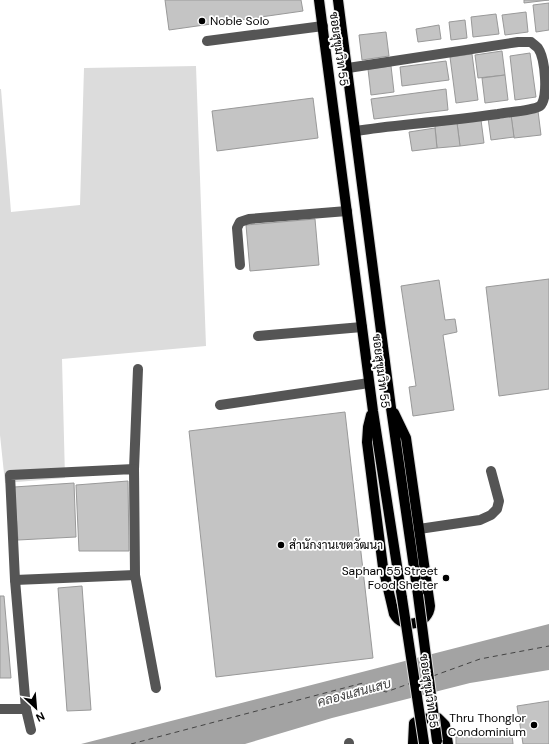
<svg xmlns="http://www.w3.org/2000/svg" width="549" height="744" viewBox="0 0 549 744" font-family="'DM Sans',Sarabun,sans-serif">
<rect width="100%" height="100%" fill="#fff"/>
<!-- green -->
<path fill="#dcdcdc" d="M 196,66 L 206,346 L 62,359 L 65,478 L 5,483 L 0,435 L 0,89 L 1,89 L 11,212 L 80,205 L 84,68 Z"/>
<!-- water -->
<path fill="#a3a3a3" d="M 549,624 L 549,670 L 470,683 L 332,718 L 245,744 L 81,744 Z"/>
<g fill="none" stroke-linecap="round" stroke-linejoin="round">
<!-- ferry -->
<g stroke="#444" stroke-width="1" stroke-dasharray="5 4" stroke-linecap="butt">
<path d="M 433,676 L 480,659 L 549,646"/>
<path d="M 131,744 L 363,683 L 386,692 L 411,683"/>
</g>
</g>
<!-- building -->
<g fill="#c4c4c4" stroke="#999">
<path d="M 165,0 L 301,0 L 303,11 L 169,30 Z"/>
<path d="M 524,0 L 549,0 L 524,3 Z"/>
<path d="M 549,3 L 549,30 L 536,32 L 533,5 Z"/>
<path d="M 526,12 L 528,32 L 505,35 L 502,15 Z"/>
<path d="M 496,14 L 499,34 L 473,37 L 471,17 Z"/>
<path d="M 465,20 L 467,38 L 451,40 L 449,22 Z"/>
<path d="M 439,25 L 441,39 L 418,42 L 416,29 Z"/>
<path d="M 386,32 L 389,56 L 362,60 L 359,35 Z"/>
<path d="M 502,51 L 505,75 L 478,78 L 475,55 Z"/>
<path d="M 530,53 L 536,97 L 515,100 L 510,56 Z"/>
<path d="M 472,54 L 478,100 L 456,103 L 450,57 Z"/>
<path d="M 446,61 L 449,80 L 402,86 L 400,67 Z"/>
<path d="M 391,66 L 394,92 L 371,95 L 368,69 Z"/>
<path d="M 505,75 L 508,100 L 485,103 L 482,78 Z"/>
<path d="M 446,89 L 448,110 L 374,119 L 371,99 Z"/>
<path d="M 313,98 L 318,138 L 217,151 L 212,111 Z"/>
<path d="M 538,111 L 541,135 L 514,138 L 511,115 Z"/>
<path d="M 511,115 L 514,137 L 491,140 L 488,118 Z"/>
<path d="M 481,120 L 484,143 L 460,146 L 457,123 Z"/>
<path d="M 457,123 L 460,146 L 437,148 L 435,126 Z"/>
<path d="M 435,128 L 437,148 L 412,151 L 409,132 Z"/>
<path d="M 315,219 L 319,265 L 250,271 L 246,225 Z"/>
<path d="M 549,279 L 549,389 L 499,396 L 486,287 Z"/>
<path d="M 439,280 L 445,320 L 455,319 L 457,332 L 443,335 L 454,410 L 413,416 L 409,387 L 416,386 L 401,286 Z"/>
<path d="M 345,412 L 373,658 L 216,677 L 189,431 Z"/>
<path d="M 128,481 L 129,551 L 79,551 L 76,485 Z"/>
<path d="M 74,483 L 76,537 L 18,540 L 14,487 Z"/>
<path d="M 82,586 L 91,710 L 67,711 L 58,588 Z"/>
<path d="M 0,596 L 4,596 L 11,678 L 0,678 Z"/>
<path d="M 549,701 L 549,744 L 523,744 L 517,706 Z"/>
<path d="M 512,734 L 513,744 L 456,744 L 456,737 Z"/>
</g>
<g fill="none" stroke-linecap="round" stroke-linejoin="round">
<defs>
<g id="major">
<path d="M 319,0 L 373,411 L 402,598"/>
<path d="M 338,0 L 391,408 L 418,595"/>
<path d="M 371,415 L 368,427 L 367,442 L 383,567 L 394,614 C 403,631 429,624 430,606 L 406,438 L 394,413"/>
<path d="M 413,744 L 414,723 C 421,718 429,718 438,718 L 445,725 L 448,744"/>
</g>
</defs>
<!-- major casing -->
<use href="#major" stroke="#dbdbdb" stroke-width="12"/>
<!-- minor -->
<g stroke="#555" stroke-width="10">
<path d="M 207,41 L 323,26"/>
<path d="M 348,68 L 518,42 L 531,42 C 533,44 536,46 538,48 C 545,58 549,98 540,106 C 532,111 508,112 498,114 C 470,118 442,121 413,124 C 394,126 375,128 356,131"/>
<path d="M 240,265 L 237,228 L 240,222 L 249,219 L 347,211"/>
<path d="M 258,336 L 362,327"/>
<path d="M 220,405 L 369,383"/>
<path d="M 134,469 L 138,369"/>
<path d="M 419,529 L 480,520 L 491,515 L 497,509 L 499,501 L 491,471"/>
<path d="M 15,580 L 135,575"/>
<path d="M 0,709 L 26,709"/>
<path d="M 31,730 L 26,709 L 15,580 L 10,475 L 134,469 L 135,575 L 156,688"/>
<path d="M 349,743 L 349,744"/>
</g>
<!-- major -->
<use href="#major" stroke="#000" stroke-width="10"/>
<defs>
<g id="major-bridge">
<path d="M 418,595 L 437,741"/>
<path d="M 402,598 L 424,743"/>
</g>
</defs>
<!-- major-bridge casing -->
<use href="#major-bridge" stroke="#dbdbdb" stroke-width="12" stroke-linecap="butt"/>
<!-- major-bridge -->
<use href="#major-bridge" stroke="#000" stroke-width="10"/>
</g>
<!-- markers -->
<g fill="#000" stroke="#fff" stroke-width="1.5">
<circle cx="202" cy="21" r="4"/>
<circle cx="281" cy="545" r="4"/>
<circle cx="446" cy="578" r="4"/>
<circle cx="534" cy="725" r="4"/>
</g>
<g text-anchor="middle" stroke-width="3.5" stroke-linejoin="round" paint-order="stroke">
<!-- poi labels -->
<g font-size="12" fill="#000" stroke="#fff" text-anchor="start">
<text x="210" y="25">Noble Solo</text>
<text x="289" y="549">สำนักงานเขตวัฒนา</text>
<text x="438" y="575" text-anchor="end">Saphan 55 Street<tspan x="438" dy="14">Food Shelter</tspan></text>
<text x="526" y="722" text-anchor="end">Thru Thonglor<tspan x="526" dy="14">Condominium</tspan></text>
</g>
<!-- street labels -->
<g font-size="12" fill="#000" stroke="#fff">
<text transform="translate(339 49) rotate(82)" y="4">ซอยสุขุมวิท 55</text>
<text transform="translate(381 371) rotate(83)" y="4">ซอยสุขุมวิท 55</text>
<text transform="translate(429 691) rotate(82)" y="4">ซอยสุขุมวิท 55</text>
</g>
<!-- water labels -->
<g font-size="13" font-style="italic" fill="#444" stroke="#fff">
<text transform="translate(354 692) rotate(-15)" y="5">คลองแสนแสบ</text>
</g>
</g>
<!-- north arrow -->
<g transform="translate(36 708) rotate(154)" stroke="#ffffff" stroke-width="3" paint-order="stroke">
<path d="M0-3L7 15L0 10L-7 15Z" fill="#000000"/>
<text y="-6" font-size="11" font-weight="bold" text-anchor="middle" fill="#000000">N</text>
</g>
</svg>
